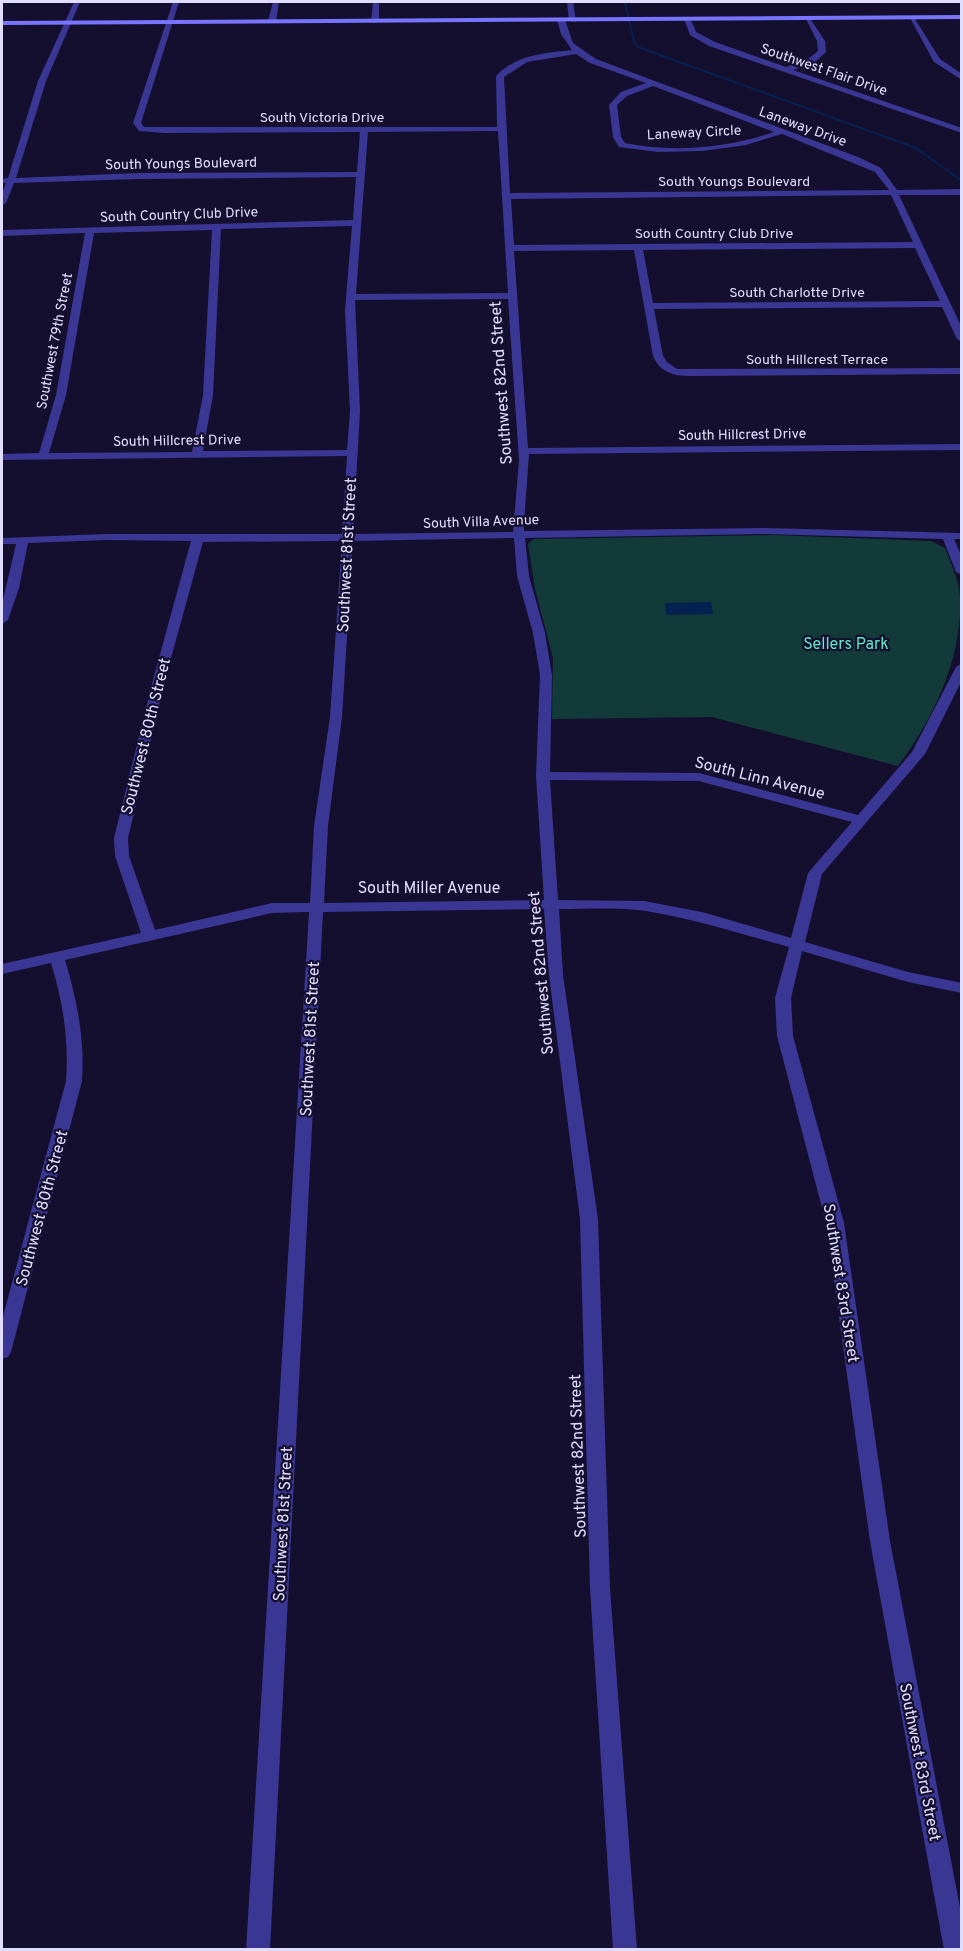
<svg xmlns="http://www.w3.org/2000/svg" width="963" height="1951" viewBox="0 0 963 1951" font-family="Overpass,sans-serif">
<rect width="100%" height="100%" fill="#150f2f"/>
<!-- green -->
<path fill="#123a39" d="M 773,535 L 931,541 L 945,548 C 951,564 959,580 960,596 C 963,657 934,718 898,766 L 712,717 L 552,719 L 553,658 L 535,589 L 528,544 L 533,539 Z"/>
<!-- water -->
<path fill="#052152" d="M 711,602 L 713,614 L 666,615 L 665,603 Z"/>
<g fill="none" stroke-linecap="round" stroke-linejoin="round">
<!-- stream -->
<path stroke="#052152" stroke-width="2" d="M 625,2 L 634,42 L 638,47 L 916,148 L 962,181"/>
<!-- street -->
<g fill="#3a3693" fill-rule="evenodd">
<path d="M 74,2 L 80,2 L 46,81 L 16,178 L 139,173 L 357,172 L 360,132 L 165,133 L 139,131 L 133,123 L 173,2 L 179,2 L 141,123 L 144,127 L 497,127 L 496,76 C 515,55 545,53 572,50 L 561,34 L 557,20 L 561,18 L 565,20 L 573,43 L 596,59 L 858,157 L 881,168 L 897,190 L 962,189 L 962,195 L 899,195 L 962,328 L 962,342 L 957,339 L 942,307 L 654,309 L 663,356 L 667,362 L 677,369 L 962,368 L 962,374 L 690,376 C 673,376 660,372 653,356 L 634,250 L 514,251 L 528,448 L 962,444 L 962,450 L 529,454 L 524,524 L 524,531 L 765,528 L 962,533 L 962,539 L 954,539 L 962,557 L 962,575 L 956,572 L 943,539 L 765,534 L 525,538 L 529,576 L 545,633 L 552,675 L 550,772 L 699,773 L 858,815 L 912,752 L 956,667 L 962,663 L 962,680 L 925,754 L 822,874 L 805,942 L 908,972 L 962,983 L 962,993 L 908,982 L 802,951 L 791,998 L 793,1036 L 844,1223 L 890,1541 L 962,1918 L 962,1950 L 944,1950 L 870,1541 L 826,1223 L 777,1036 L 775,998 L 789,947 C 741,934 695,919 646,911 C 618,907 587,909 559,909 L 563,975 L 598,1219 L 610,1588 L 637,1950 L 613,1950 L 590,1588 L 580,1219 L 549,975 L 544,909 L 323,912 L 270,1950 L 246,1950 L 309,912 L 272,913 L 65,960 C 77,1000 85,1039 82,1081 L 11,1352 L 8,1357 L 2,1359 L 2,1320 L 66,1081 C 69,1040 63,1002 51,963 L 2,974 L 2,964 L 141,933 L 115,856 L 114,838 L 153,680 L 191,541 L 106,540 L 28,543 L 19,588 L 8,620 L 2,624 L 2,604 L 16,544 L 2,544 L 2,538 L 106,534 L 342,534 L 347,456 L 2,460 L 2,454 L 39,453 L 56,395 L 85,233 L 2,236 L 2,230 L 353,220 L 356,177 L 139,179 L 14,183 L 6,203 L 2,205 L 2,193 L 6,183 L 2,183 L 2,179 L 8,178 L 38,81 ZM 576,54 L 590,63 L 646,83 L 621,92 L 609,105 L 613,137 L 619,147 L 658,152 L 702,151 L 746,145 L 782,134 L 875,172 L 889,190 L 510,193 L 504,77 L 527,62 ZM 653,86 L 774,132 C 728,148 673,153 625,143 L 621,137 L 617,105 L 627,96 ZM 498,131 L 508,293 L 356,294 L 368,132 ZM 891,195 L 913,242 L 514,245 L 511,199 ZM 352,226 L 345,310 L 350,411 L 347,450 L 203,451 L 213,395 L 221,229 ZM 212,230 L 203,395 L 192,452 L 49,453 L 66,395 L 94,233 ZM 915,248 L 940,301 L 653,303 L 643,250 ZM 508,299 L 519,460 L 513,532 L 353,534 L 360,411 L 355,300 ZM 514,538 L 517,576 L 533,633 L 540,675 L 536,776 L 544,900 L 324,903 L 328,826 L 342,717 L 353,541 ZM 342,541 L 330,717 L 314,826 L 310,903 L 272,903 L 155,930 L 129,856 L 128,838 L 165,680 L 203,542 ZM 550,780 L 699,781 L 852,822 L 808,873 L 791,938 L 702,912 L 644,901 L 558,900 Z"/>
<path d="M 273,2 L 279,2 L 276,21 L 272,23 L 268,21 Z"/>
<path d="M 373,2 L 379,2 L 379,21 L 375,23 L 371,21 Z"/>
<path d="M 567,2 L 573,2 L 576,22 L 569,20 Z"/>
<path d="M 958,2 L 962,2 L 962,5 Z"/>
<path d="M 909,16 L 913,16 L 940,59 L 962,74 L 962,80 L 934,62 Z"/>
<path d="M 805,17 L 809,17 L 825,41 L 826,52 L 814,63 L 793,70 L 962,128 L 962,133 L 709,46 L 690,35 L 684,19 L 690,18 L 696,32 L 715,42 L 786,67 L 808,59 L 818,51 L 817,41 Z"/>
</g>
<!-- secondary -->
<path fill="#7874ff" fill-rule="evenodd" d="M 962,15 L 962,19 L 2,25 L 2,21 Z"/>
</g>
<g text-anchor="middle" stroke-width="4.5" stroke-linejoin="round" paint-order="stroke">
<!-- far-street labels -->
<g font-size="14" fill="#e1ddff" stroke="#150f2f">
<text transform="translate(824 69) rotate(19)" y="5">Southwest Flair Drive</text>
<text x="322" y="122">South Victoria Drive</text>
<text transform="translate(803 126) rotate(20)" y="5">Laneway Drive</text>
<text transform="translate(694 132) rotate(-3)" y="5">Laneway Circle</text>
<text transform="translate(181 163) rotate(-1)" y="5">South Youngs Boulevard</text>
<text x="734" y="186">South Youngs Boulevard</text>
<text transform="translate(179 214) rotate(-2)" y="5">South Country Club Drive</text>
<text x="714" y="238">South Country Club Drive</text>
<text x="797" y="297">South Charlotte Drive</text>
<text transform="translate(54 341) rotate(-79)" y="5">Southwest 79th Street</text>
<text x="817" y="364">South Hillcrest Terrace</text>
<text transform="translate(742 434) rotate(-1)" y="5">South Hillcrest Drive</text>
<text transform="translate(177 440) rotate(-1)" y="5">South Hillcrest Drive</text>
<text transform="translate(481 521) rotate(-2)" y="5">South Villa Avenue</text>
</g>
<!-- street labels -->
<g font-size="16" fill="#e1ddff" stroke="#150f2f">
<text transform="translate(500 383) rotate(-94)" y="6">Southwest 82nd Street</text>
<text transform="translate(346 555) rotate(-87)" y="6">Southwest 81st Street</text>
<text transform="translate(145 736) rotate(-76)" y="6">Southwest 80th Street</text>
<text transform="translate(760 777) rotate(14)" y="6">South Linn Avenue</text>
<text x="429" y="893">South Miller Avenue</text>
<text transform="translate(540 973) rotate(-95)" y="6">Southwest 82nd Street</text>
<text transform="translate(309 1039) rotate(-87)" y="6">Southwest 81st Street</text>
<text transform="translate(41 1208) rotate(-75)" y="6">Southwest 80th Street</text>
<text transform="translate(842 1283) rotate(81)" y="6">Southwest 83rd Street</text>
<text transform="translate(577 1456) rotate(-92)" y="6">Southwest 82nd Street</text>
<text transform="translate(282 1524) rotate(-87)" y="6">Southwest 81st Street</text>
<text transform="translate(921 1762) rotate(79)" y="6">Southwest 83rd Street</text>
</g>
<!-- park labels -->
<g font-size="16" fill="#5cecc9" stroke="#150f2f">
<text x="846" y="649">Sellers Park</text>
</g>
</g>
<!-- border -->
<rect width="963" height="1951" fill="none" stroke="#e1ddff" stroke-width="6"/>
</svg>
